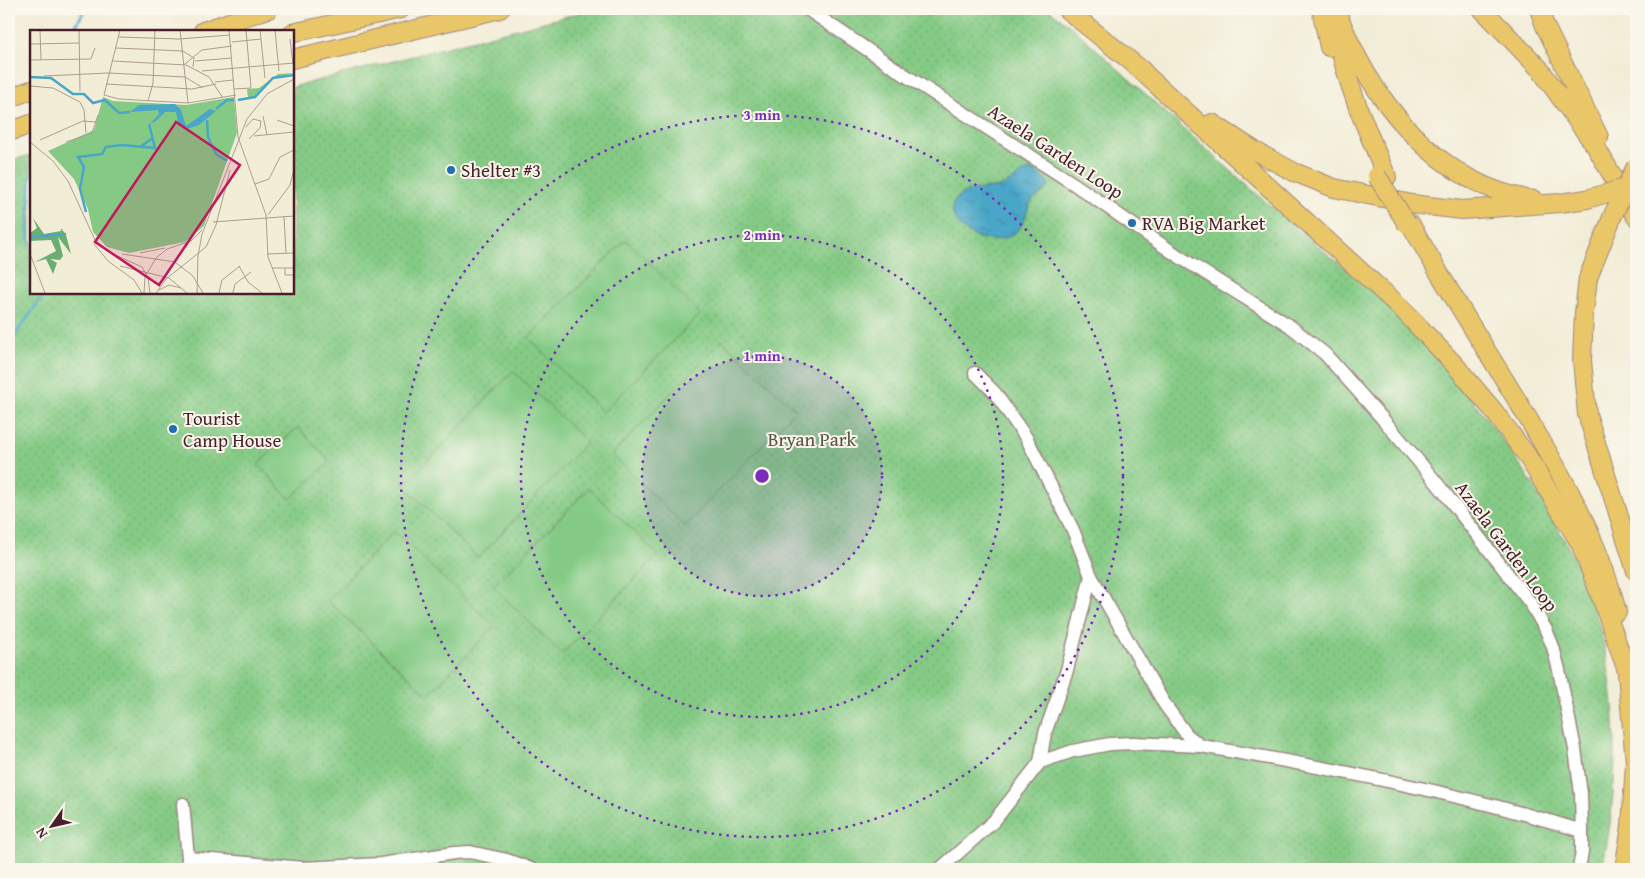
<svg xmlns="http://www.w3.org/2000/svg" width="1645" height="878" viewBox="0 0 1645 878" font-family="'Gentium Book Plus',serif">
<defs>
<pattern id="green-dots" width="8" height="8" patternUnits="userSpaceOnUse" patternTransform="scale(1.25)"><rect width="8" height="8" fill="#84ca85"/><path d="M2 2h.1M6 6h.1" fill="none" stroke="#74ad73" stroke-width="1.8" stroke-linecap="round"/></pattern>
<pattern id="water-ripples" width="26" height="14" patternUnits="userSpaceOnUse" patternTransform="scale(1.25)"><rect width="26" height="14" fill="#49a6c7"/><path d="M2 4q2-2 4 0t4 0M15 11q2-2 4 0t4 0" fill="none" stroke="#3f87a2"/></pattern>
</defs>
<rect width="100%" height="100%" fill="#fbf7ec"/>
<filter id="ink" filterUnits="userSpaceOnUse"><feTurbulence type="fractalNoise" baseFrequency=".02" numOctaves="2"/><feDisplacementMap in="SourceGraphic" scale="10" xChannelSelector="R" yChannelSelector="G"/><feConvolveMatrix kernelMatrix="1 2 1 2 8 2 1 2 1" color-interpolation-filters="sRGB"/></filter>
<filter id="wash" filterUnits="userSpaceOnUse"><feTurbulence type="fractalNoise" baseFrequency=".0096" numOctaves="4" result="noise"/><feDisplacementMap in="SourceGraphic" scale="20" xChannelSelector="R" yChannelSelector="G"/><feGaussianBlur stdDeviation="1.12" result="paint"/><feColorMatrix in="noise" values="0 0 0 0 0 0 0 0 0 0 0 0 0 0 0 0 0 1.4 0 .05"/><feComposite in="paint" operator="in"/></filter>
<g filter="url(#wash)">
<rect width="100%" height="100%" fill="#f2edd7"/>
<!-- green -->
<path fill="url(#green-dots)" stroke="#677458" d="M 594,9 L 1048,9 L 1071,26 C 1147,95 1222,165 1300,231 C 1328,255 1358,277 1385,303 C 1398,315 1410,329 1422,342 C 1478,402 1525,465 1564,539 C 1577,564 1590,590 1597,617 C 1620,699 1620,786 1602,869 L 9,869 L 9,161 L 31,155 L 31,292 L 292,292 L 293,87 Z"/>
<!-- pitch -->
<g fill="#84ca85" stroke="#677458">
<path d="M 626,240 L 700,314 L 603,412 L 529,338 Z"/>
<path d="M 722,340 L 796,410 L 685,526 L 612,455 Z"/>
<path d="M 513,371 L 587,442 L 478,558 L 404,486 Z"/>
<path d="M 298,427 L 330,462 L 290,499 L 258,464 Z"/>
<path d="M 589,488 L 658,555 L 562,654 L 493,587 Z"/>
<path d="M 394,531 L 494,626 L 428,695 L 328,601 Z"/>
</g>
<!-- water -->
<path fill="url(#water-ripples)" stroke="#4a6279" d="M 1029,170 L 1034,170 L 1049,183 C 1048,192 1036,195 1031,202 C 1026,211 1026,222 1018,230 C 987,259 935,218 958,197 C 970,186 988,191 1002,186 C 1012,182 1019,174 1029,170 Z"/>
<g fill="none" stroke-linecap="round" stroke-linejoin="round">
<!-- stream -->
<g stroke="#49a6c7" stroke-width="3">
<path d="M 73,31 L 85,9"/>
<path d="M 31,174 L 28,231 L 31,244"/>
<path d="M 9,345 L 41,298 L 42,292"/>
</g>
</g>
</g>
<g filter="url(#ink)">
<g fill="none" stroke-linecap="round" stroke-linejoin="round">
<defs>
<g id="minor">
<path d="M 807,9 L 905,75 L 1074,184 L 1178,256 L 1290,326 L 1325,354 L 1381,417 L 1436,482 L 1531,604 L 1546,630 L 1553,647 L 1559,670 L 1575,749 L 1581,794 L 1582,831 C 1458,792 1329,768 1201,746 L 1187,735 L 1165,705 L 1091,576 L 1073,530 L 1027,439 L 995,393 L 975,373"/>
<path d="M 1040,762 L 1045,733 L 1067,670 L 1091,576"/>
<path d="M 183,804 L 188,858 L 187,869"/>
<path d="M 188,858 L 304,868 L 381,864 L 454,853 L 470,852 L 507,860 L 531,869"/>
<path d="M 940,869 L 994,821 L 1040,762 L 1073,751 L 1110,744 L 1133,743 L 1201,746"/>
<path d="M 1579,869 L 1582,851 L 1582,831"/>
</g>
<g id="highway">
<path d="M 1066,9 L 1143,71"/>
<path d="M 1321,9 L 1329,47"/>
<path d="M 1336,9 C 1368,96 1436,186 1534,200"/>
<path d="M 1482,9 L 1539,68 L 1596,147 L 1636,217"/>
<path d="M 1539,9 L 1545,26 L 1599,137"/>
<path d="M 1336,29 C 1345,81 1366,129 1387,177"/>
<path d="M 203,31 L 268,9"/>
<path d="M 292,33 L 401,9"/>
<path d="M 292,59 L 500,9"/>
<path d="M 1135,65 L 1401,308 L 1455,365 L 1493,410 L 1526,454 L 1580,543 L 1602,600 L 1628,674"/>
<path d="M 9,98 L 31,90"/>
<path d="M 1212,123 L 1255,151 L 1294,172 L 1334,188 L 1412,204 L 1462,210 L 1560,203 L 1587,199"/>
<path d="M 9,132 L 31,124"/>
<path d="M 1411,225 C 1444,283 1480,340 1515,397 C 1556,464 1598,535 1617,612"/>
<path d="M 1588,278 L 1584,313 L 1582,360 L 1587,414 L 1636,571"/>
<path d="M 1624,869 L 1631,827 L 1635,762 L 1626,662"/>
</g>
</defs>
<!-- minor casing -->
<use href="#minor" stroke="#9e8681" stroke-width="15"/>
<!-- highway casing -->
<use href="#highway" stroke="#9e8681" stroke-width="20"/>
<!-- minor -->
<use href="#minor" stroke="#fff" stroke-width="12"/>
<!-- highway -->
<use href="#highway" stroke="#e9c769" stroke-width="18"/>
<defs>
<g id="highway-bridge">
<path d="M 1377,176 L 1407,224"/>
<path d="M 1587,199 L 1632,186"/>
<path d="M 1588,278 L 1613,215 L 1636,166"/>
</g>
</defs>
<!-- highway-bridge casing -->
<use href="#highway-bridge" stroke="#9e8681" stroke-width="20" stroke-linecap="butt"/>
<!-- highway-bridge -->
<use href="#highway-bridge" stroke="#e9c769" stroke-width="18"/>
</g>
</g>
<!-- distance rings -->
<circle cx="762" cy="476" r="120" fill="#7b2cbf" fill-opacity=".12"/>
<g fill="none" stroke="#7b2cbf" stroke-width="2.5" stroke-dasharray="2.5 5">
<circle cx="762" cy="476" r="120"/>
<circle cx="762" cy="476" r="241"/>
<circle cx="762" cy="476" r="361"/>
</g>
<!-- markers -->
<g fill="#1f6fb2" stroke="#fbf7ec" stroke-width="2">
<circle cx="451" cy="170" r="5"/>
<circle cx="1132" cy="223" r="5"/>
<circle cx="173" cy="429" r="5"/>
</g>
<g text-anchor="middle" stroke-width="4" stroke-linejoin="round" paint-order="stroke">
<!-- street labels -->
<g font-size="19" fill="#4a1f2b" stroke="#fbf7ec">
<text transform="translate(1056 151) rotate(33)" y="7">Azaela Garden Loop</text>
<text transform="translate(1507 546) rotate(53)" y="7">Azaela Garden Loop</text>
</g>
<!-- poi labels -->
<g font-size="19" fill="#4a1f2b" stroke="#fbf7ec" text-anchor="start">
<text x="461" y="177">Shelter #3</text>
<text x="1142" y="230">RVA Big Market</text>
<text x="183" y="425">Tourist<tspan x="183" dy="22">Camp House</tspan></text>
</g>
<!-- park labels -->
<g font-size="19" fill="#5b5246" stroke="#fbf7ec">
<text x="812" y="446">Bryan Park</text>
</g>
</g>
<!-- overview -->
<g transform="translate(30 30)">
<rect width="264" height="264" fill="#f2edd7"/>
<path d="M 264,43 L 241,49 L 227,65 L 218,68 L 217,59 L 229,58 L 248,44 ZM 73,67 L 83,71 L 156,75 L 204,67 L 207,103 L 174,196 L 155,212 L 99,223 L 77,217 L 63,202 L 58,179 L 44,149 L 18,121 L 64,100 Z" fill="#84ca85"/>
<path d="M 3,188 L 14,204 L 31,201 L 31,198 L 36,205 L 41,224 L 28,207 L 33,226 L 30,230 L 20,229 L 27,233 L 23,244 L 16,229 L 5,232 L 26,221 L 21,210 L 0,211 L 0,203 L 7,198 Z" fill="#6bae72"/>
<path d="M146 149a6 6 0 1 1 12 0a6 6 0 1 1-12 0ZM138 165a6 6 0 1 1 12 0a6 6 0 1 1-12 0Z" fill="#84ca85"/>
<path d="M 145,74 L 151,80 L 156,96 L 180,79 L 186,81 L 169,95 L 157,99 L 148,93 L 146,82 L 135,82 L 126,91 L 120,94 L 129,84 L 128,80 L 100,82 L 109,75 Z" fill="#49a6c7"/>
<path fill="none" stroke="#49a6c7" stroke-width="2.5" d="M 0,47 L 21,48 L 43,64 L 54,64 L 63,73 L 75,70 L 89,83 L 100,82M 208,70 L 225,67 L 243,48 L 264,45M 186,79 L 197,70 L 204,70M 177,90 L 178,107 L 186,124 L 197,131M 110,117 L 123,108M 56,182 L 50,159 L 54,137 L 48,127 L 72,124 L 76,117 L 92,115 L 125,118 L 119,94M 0,207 L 36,204"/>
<path fill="none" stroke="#af9b92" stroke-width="1" d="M 10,0 L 11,30M 49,0 L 50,61M 90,0 L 74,65 L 89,69 L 158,73M 150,0 L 158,73M 199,0 L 208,107 L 236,185 L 238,227 L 252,263M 230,0 L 235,48M 245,0 L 249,41M 89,7 L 149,9 L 200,5M 260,9 L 263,34M 202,12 L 231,9M 0,14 L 49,13M 86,18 L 153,21 L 164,28 L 163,37M 0,30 L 61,29 L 65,18M 83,31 L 156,35 L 179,47 L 193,68M 165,31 L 202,28M 155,34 L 172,20 L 202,16M 172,41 L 264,33M 14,46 L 79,43 L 155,47 L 173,58M 185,52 L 203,50M 76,54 L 162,59 L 186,54M 0,56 L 23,58 L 50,72 L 54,80 L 56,103M 204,59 L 221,58 L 216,0M 118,71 L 123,53 L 125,0M 158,73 L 206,65M 233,86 L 237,105M 247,90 L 264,96M 216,97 L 223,89 L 231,91 L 230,98 L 219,109M 224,106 L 264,102M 10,110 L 53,91 L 66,92M 0,112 L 23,131 L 38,151 L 65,210 L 81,223 L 112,237 L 118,248 L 120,263M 36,112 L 62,103 L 68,85M 225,154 L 239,149 L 250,127 L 264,120M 238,185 L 260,155 L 264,139M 254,186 L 256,223M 183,192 L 264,186M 64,214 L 78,231 L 104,250 L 112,263M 110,223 L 135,218M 0,224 L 15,263M 92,224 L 145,232 L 163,246 L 173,263M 237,224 L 264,223M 90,236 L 139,248 L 157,263M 209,236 L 218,252 L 232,263M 242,238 L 264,238M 255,238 L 255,245 L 264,245M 129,260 L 139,255 L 151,258M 114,263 L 115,247 L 126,228 L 137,219 L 161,211 L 172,200M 126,263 L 136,249 L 176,217 L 186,195 L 200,140M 167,263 L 168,226 L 172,204 L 217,89 L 237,64 L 264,49M 189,263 L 192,250 L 210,236M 203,263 L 205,254 L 221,242"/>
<path fill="#c2185b" fill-opacity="0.15" stroke="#c2185b" stroke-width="2.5" d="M 146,92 L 210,135 L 129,255 L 65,212 Z"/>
<rect width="264" height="264" fill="none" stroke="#4a1f2b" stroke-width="2.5"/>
</g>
<circle cx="762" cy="476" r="8" fill="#7b2cbf" stroke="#fbf7ec" stroke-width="2.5"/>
<g font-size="15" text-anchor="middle" font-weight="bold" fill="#7b2cbf" stroke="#fbf7ec" stroke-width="4" stroke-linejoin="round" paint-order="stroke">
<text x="762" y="120">3 min</text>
<text x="762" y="240">2 min</text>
<text x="762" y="361">1 min</text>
</g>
<!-- margin -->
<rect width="1645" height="878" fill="none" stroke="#fbf7ec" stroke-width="30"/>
<!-- north arrow -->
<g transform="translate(52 826) rotate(236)" stroke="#fbf7ec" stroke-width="4" paint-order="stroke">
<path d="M0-4L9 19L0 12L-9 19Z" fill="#4a1f2b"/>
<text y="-8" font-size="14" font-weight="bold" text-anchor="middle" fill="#4a1f2b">N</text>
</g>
</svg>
